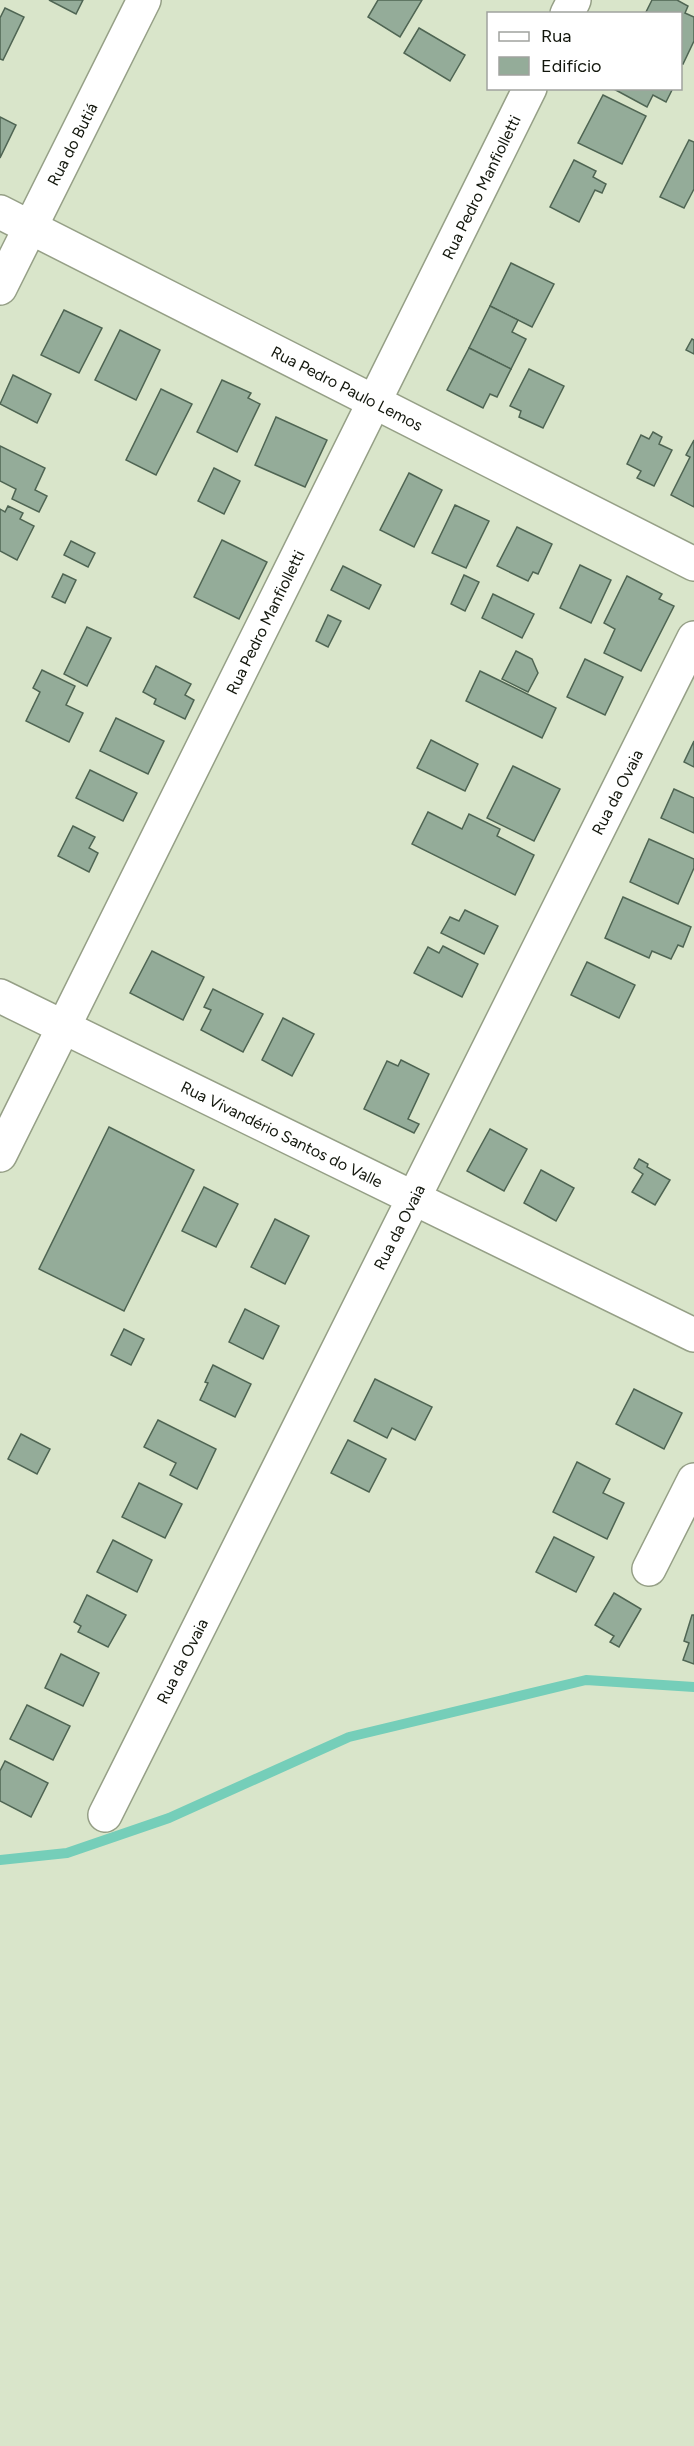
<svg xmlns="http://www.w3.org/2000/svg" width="694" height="2446" viewBox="0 0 694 2446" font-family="Figtree,sans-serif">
<rect width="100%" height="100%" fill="#d9e5ca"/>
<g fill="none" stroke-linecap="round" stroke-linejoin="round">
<!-- stream -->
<path stroke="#75ceb9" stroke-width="10" d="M 0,1860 L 67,1853 L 169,1818 L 349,1737 L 586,1680 L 694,1687"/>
</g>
<!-- building -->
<g fill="#94ac99" stroke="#4f6553" stroke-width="1.5">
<path d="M 49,0 L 83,0 L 76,14 Z"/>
<path d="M 378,0 L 422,0 L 400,37 L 368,17 Z"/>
<path d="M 652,0 L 677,0 L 688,6 L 685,13 L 694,17 L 694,41 L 683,64 L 680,63 L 680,14 L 645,14 Z"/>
<path d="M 5,8 L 24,17 L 3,60 L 0,59 L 0,18 Z"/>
<path d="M 419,28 L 465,55 L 450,81 L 404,53 Z"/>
<path d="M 612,88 L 673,88 L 666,102 L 653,95 L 647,107 Z"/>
<path d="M 603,95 L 646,116 L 622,164 L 578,143 Z"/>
<path d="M 0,117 L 16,125 L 0,158 Z"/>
<path d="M 689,140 L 694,142 L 694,189 L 684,208 L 660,197 Z"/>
<path d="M 574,160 L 596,171 L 593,177 L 606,184 L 602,193 L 595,190 L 579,222 L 550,207 Z"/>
<path d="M 511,263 L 554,284 L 532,327 L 490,306 Z"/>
<path d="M 490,306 L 518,320 L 512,332 L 526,339 L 511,369 L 469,348 Z"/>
<path d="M 64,310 L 102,328 L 79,373 L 41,355 Z"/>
<path d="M 120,330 L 160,350 L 136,400 L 95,380 Z"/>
<path d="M 692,339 L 694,340 L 694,354 L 686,350 Z"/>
<path d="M 469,348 L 511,369 L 497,397 L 490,394 L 483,408 L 447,390 Z"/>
<path d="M 529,369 L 564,386 L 543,428 L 519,417 L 521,411 L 510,406 Z"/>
<path d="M 13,375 L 51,394 L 37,423 L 0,404 Z"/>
<path d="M 222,380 L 251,393 L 248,398 L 260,404 L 237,452 L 197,432 Z"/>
<path d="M 161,389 L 192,404 L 156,475 L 126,460 Z"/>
<path d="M 276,417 L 327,440 L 305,487 L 255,465 Z"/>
<path d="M 653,432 L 662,437 L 659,444 L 672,450 L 654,486 L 637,478 L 641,471 L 627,464 L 641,435 L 649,439 Z"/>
<path d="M 694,440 L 694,507 L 671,495 L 690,457 L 686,455 Z"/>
<path d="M 0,446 L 45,468 L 35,490 L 47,496 L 39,512 L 12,499 L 16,489 L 0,481 Z"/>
<path d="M 214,468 L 240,481 L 224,514 L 198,501 Z"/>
<path d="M 409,473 L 442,490 L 414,547 L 380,530 Z"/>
<path d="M 455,505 L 489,521 L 466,568 L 432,553 Z"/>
<path d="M 8,506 L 23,513 L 20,519 L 34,526 L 17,560 L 0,551 L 0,509 L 5,512 Z"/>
<path d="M 517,527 L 552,544 L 538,574 L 533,572 L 528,581 L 497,566 Z"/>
<path d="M 222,540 L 267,562 L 239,619 L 194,597 Z"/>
<path d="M 71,541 L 95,553 L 88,567 L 64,555 Z"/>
<path d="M 580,565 L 611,580 L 591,623 L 560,608 Z"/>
<path d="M 343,566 L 381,585 L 369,609 L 331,590 Z"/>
<path d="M 63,574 L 76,580 L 65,603 L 52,597 Z"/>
<path d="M 464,575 L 479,582 L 465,611 L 451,604 Z"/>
<path d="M 627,576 L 662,594 L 659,599 L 674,606 L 641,671 L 604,653 L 615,629 L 604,623 Z"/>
<path d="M 493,594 L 534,614 L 522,638 L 482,618 Z"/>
<path d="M 328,615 L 341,621 L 328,647 L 316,641 Z"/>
<path d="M 87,627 L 111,638 L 87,686 L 64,674 Z"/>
<path d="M 516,651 L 532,659 L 538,673 L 528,692 L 502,679 Z"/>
<path d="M 585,659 L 623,677 L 605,715 L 567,697 Z"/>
<path d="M 156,666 L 191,684 L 185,695 L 194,700 L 185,719 L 154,704 L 156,699 L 143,692 Z"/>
<path d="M 42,670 L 75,686 L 66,705 L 83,713 L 69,742 L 26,721 L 40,692 L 33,688 Z"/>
<path d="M 480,671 L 556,708 L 542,738 L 466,701 Z"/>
<path d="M 116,718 L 164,741 L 148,774 L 100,751 Z"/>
<path d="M 431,740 L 478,764 L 465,791 L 417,768 Z"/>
<path d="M 694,741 L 694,767 L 684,762 Z"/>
<path d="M 513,766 L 560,789 L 534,841 L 487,818 Z"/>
<path d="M 90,770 L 137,793 L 123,821 L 76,798 Z"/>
<path d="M 674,789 L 694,798 L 694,833 L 661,818 Z"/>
<path d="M 428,812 L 462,829 L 469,814 L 500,829 L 497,836 L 534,855 L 515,895 L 412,844 Z"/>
<path d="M 73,826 L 95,837 L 89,848 L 98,853 L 89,872 L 58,856 Z"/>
<path d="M 649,839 L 694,859 L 694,868 L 678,904 L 630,882 Z"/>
<path d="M 623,897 L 691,927 L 683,947 L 678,945 L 671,959 L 652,951 L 649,958 L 605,938 Z"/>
<path d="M 465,910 L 498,926 L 484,954 L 441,933 L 450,917 L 459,921 Z"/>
<path d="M 443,946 L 478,964 L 462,997 L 414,973 L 428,947 L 439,953 Z"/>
<path d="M 152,951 L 204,977 L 183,1020 L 130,993 Z"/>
<path d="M 587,962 L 635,985 L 619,1018 L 571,995 Z"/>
<path d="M 213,989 L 263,1014 L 243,1052 L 201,1030 L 211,1010 L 204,1007 Z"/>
<path d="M 283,1018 L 314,1034 L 292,1076 L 262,1060 Z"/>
<path d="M 401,1060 L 429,1074 L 408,1119 L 419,1124 L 414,1133 L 364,1109 L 387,1061 L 398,1066 Z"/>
<path d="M 109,1127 L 194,1170 L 124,1311 L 39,1269 Z"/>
<path d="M 490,1129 L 527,1149 L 504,1191 L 467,1171 Z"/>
<path d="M 639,1159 L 648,1164 L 647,1167 L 670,1180 L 655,1205 L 632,1192 L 643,1174 L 634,1168 Z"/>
<path d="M 541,1170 L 574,1188 L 556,1221 L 524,1203 Z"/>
<path d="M 204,1187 L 238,1204 L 216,1247 L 182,1231 Z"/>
<path d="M 275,1219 L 309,1236 L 285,1284 L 251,1267 Z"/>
<path d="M 245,1309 L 279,1326 L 263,1359 L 229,1342 Z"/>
<path d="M 124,1329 L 144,1339 L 131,1365 L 111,1355 Z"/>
<path d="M 213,1365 L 251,1384 L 235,1417 L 200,1400 L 208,1383 L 205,1382 Z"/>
<path d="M 375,1379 L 432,1407 L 415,1440 L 392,1428 L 387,1438 L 354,1421 Z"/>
<path d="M 634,1389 L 682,1413 L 664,1449 L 616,1424 Z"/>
<path d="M 158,1420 L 216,1449 L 197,1489 L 170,1475 L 176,1463 L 144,1447 Z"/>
<path d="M 21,1434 L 50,1449 L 37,1474 L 8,1459 Z"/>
<path d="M 348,1440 L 386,1459 L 369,1492 L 331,1473 Z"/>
<path d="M 577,1462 L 610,1479 L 603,1493 L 624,1503 L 607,1539 L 553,1512 Z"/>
<path d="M 139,1483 L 182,1504 L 165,1538 L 122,1517 Z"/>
<path d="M 554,1537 L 594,1557 L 576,1592 L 536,1572 Z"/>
<path d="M 113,1540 L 152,1560 L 137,1592 L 97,1572 Z"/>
<path d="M 614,1593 L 641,1609 L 619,1647 L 610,1642 L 614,1636 L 595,1625 Z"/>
<path d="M 87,1595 L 126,1615 L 108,1647 L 78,1632 L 81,1626 L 74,1622 Z"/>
<path d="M 692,1615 L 694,1615 L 694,1664 L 683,1660 L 689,1643 L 684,1641 Z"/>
<path d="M 61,1654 L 99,1673 L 83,1706 L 45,1688 Z"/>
<path d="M 27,1705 L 70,1726 L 53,1760 L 10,1739 Z"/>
<path d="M 5,1761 L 48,1783 L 31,1817 L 0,1801 L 0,1771 Z"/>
</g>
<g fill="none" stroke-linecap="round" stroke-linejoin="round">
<defs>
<g id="minor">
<path d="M 567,14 L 574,0"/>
<path d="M 0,212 L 694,564"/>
<path d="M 0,288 L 144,0"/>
<path d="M 0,996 L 694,1335"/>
<path d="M 0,1155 L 530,88"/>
<path d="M 649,1569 L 694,1480"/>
<path d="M 105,1815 L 694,638"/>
</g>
</defs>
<!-- minor casing -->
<use href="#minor" stroke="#959f86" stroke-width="36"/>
<!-- minor -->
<use href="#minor" stroke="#fff" stroke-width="33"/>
</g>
<g text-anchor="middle" stroke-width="5" stroke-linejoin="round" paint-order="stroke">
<!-- street labels -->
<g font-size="16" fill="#12160c" stroke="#fff">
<text transform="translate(72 144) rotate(-63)" y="6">Rua do Butiá</text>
<text transform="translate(481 187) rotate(-64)" y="6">Rua Pedro Manfiolletti</text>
<text transform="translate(347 388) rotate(27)" y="6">Rua Pedro Paulo Lemos</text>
<text transform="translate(265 622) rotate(-64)" y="6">Rua Pedro Manfiolletti</text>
<text transform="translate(617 792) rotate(-63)" y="6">Rua da Ovaia</text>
<text transform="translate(282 1134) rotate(26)" y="6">Rua Vivandério Santos do Valle</text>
<text transform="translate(399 1227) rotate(-63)" y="6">Rua da Ovaia</text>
<text transform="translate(182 1661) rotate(-63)" y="6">Rua da Ovaia</text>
</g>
</g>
<!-- legend -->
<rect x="487" y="12" width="195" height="78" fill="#ffffff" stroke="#a0a29e" stroke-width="1.5"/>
<rect x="499" y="32" width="30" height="9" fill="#ffffff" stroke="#a0a29e" stroke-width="1.5"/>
<text x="541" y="42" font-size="18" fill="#12160c">Rua</text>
<rect x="499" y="57" width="30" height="18" fill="#94ac99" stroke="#a0a29e" stroke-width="1.5"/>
<text x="541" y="72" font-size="18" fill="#12160c">Edifício</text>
</svg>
